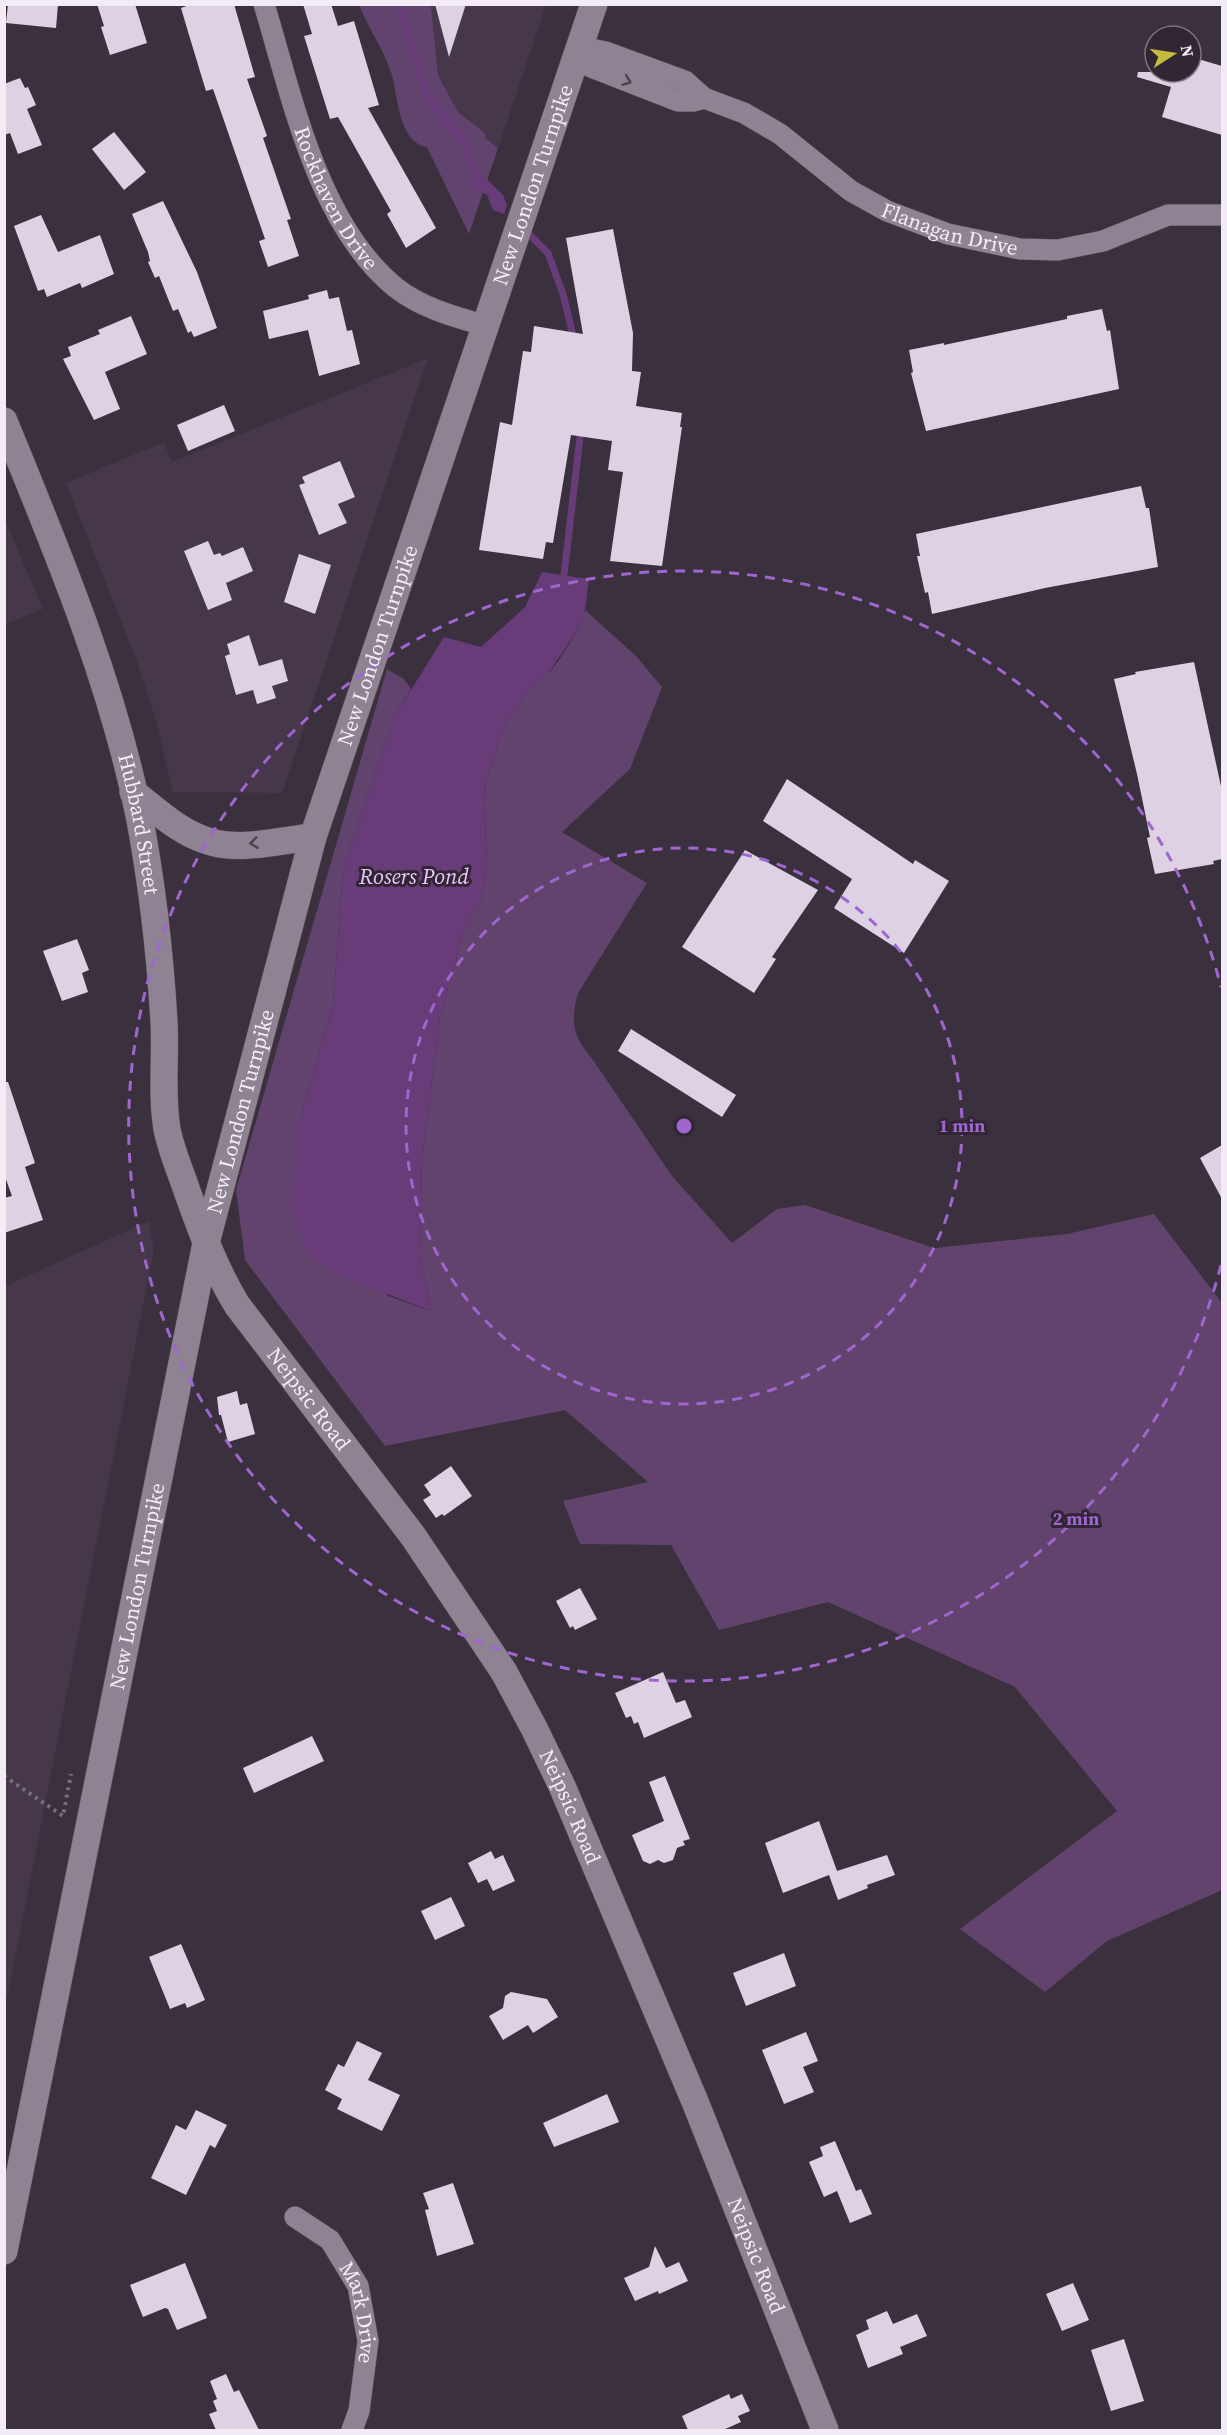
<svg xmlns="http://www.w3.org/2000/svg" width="1227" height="2435" viewBox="0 0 1227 2435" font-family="'Source Serif 4',serif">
<rect width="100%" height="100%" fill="#3a303e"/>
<!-- built -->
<g fill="#46374a">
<path d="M 431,5 L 546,5 L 498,148 L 486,139 L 485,133 L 458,112 L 438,75 Z"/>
<path d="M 428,358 L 282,793 L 173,792 L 155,718 L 138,664 L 66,483 L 164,442 L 172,462 Z"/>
<path d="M 4,517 L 43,609 L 5,624 L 4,624 Z"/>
<path d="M 149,1221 L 154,1250 L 7,1998 L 5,1999 L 5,1286 Z"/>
</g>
<!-- green -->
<g fill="#61436d">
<path d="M 359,5 L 431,5 L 438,75 L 458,112 L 485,133 L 486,139 L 498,148 L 469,234 L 427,147 C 398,143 398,93 391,72 C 383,49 368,27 359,5 Z"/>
<path d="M 585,610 L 636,656 L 662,687 L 630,769 L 562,832 L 647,883 L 578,993 C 570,1023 573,1037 593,1060 L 672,1176 L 732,1243 L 777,1209 L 805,1205 L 934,1248 L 1067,1234 L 1154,1214 L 1222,1303 L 1222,1890 L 1107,1941 L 1045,1992 L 960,1929 L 1117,1811 L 1015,1687 L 828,1602 L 719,1630 L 671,1545 L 580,1544 L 563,1501 L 648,1482 L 565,1410 L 385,1446 L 245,1260 L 236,1190 L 387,669 L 404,679 L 411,689 L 394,717 L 343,870 L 333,1005 L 299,1123 L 388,1296 L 431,1311 L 420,1255 L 422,1157 L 440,1017 L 464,930 L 481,900 L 487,857 L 484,807 L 486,782 L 501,734 L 511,714 L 528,692 L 547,675 L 559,660 L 579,628 Z"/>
</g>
<!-- water -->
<g fill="#683b79">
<path d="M 395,5 L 403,5 L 428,91 L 466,138 L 479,172 L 503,195 L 507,205 L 504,214 L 493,210 L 487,195 L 471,186 L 470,172 L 461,145 L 430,108 L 423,94 Z"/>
<path d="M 542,572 L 589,579 L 585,610 L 579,628 L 547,675 L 528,692 L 511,714 L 501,734 L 486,782 L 484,807 L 487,857 L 481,900 L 464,930 L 440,1017 L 422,1157 L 420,1255 L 431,1311 L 333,1273 L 309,1255 L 290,1207 L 299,1123 L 333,1005 L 343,870 L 394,717 L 444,637 L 481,647 L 525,607 Z"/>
</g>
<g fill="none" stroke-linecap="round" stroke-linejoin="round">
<!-- stream -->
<g stroke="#683b79" stroke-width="7">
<path d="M 525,230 L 548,253 L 563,294 L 572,331"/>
<path d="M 564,575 L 580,437"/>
</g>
</g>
<!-- building -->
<g fill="#dfd1e4">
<path d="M 8,4 L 58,4 L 56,28 L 6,23 Z"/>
<path d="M 97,4 L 135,4 L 147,43 L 110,55 L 101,27 L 104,26 Z"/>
<path d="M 192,4 L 234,4 L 255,77 L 247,79 L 267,136 L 263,138 L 291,219 L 287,220 L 299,256 L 268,267 L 259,241 L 265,239 L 213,89 L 206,91 L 189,35 L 181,8 Z"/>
<path d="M 303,4 L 331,4 L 338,26 L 354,21 L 379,105 L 368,108 L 436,228 L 406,248 L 387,214 L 391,211 L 338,117 L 330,119 L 304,36 L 312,34 Z"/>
<path d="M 435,4 L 466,4 L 449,57 Z"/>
<path d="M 1191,57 L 1222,66 L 1222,135 L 1162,117 L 1171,87 L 1137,77 L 1138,72 L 1191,72 Z"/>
<path d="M 20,78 L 25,88 L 28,87 L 36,105 L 27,109 L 42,145 L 18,154 L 10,133 L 4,135 L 4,84 Z"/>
<path d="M 114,132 L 146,172 L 124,190 L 92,149 Z"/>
<path d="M 163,201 L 197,272 L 217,328 L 194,337 L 191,331 L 188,333 L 178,309 L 173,311 L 159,276 L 155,278 L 148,262 L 150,261 L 148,252 L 132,214 Z"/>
<path d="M 41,215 L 58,252 L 100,235 L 114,274 L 82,288 L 80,283 L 47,297 L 44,289 L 38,291 L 14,226 Z"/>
<path d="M 613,229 L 633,333 L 632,371 L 641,372 L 636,406 L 682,413 L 680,427 L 682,427 L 662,566 L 610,561 L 623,472 L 608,470 L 612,441 L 571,435 L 553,543 L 546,542 L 543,559 L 479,550 L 500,422 L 512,425 L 523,351 L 531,352 L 534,326 L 583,334 L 566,238 Z"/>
<path d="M 327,290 L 329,299 L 339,297 L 347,331 L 352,330 L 360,364 L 319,376 L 308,330 L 269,339 L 263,311 L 309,299 L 308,295 Z"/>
<path d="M 1102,309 L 1107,331 L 1110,330 L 1119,389 L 926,431 L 911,373 L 913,372 L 909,350 L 944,343 L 944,345 L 1067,319 L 1067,316 Z"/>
<path d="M 131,316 L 147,354 L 105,372 L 120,409 L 94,420 L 63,359 L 71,356 L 68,347 L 100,334 L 98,330 Z"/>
<path d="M 224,405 L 235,431 L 188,451 L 177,425 Z"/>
<path d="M 340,461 L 355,497 L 338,504 L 347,523 L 319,535 L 299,485 L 305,483 L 302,477 Z"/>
<path d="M 1141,486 L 1146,508 L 1149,508 L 1158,567 L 1045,588 L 932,614 L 928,592 L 925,593 L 917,556 L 920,556 L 916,534 Z"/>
<path d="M 208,541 L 214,555 L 220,553 L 222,556 L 243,547 L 253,571 L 226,583 L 232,600 L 208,610 L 184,551 Z"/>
<path d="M 299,554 L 331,565 L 315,614 L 284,602 Z"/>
<path d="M 249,635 L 259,666 L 282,659 L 288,681 L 272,686 L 276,698 L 257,704 L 253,690 L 236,695 L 225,656 L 230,654 L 227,644 Z"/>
<path d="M 1194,662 L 1222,791 L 1222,859 L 1213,861 L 1214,864 L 1155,874 L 1147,838 L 1150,837 L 1137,774 L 1114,679 L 1136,674 L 1135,672 Z"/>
<path d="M 787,779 L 913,864 L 915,860 L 949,881 L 904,953 L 834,908 L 852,879 L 763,821 Z"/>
<path d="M 745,850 L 818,890 L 772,957 L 776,959 L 754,993 L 682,947 Z"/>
<path d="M 77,939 L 89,970 L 82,973 L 88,992 L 62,1001 L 43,951 Z"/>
<path d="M 631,1029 L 736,1095 L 722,1117 L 618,1051 Z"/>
<path d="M 4,1082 L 8,1082 L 35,1163 L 25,1167 L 43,1220 L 4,1233 L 4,1198 L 12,1196 L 4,1174 Z"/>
<path d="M 1222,1145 L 1222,1199 L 1200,1158 Z"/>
<path d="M 237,1391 L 240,1405 L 247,1403 L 255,1434 L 228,1442 L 221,1415 L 219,1415 L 217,1397 Z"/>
<path d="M 451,1466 L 472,1496 L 444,1516 L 442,1514 L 436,1518 L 423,1500 L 431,1495 L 424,1485 Z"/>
<path d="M 580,1588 L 597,1619 L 575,1630 L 573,1626 L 570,1628 L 556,1601 Z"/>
<path d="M 663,1672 L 676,1703 L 685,1700 L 692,1717 L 644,1738 L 638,1722 L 634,1724 L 631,1716 L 626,1718 L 615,1693 Z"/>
<path d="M 312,1736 L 324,1761 L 254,1793 L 243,1768 Z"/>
<path d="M 665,1776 L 690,1839 L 683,1841 L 685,1845 L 677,1848 L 673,1860 L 664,1863 L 658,1860 L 650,1864 L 643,1861 L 632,1835 L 664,1821 L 649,1782 Z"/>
<path d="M 819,1821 L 837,1871 L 887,1855 L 895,1875 L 867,1885 L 868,1888 L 838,1900 L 829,1875 L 783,1893 L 765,1843 Z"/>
<path d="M 491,1851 L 495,1859 L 503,1855 L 515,1881 L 493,1891 L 487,1879 L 478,1883 L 468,1863 Z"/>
<path d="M 451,1897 L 465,1926 L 435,1940 L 421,1911 Z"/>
<path d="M 181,1944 L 205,2000 L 187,2008 L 185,2003 L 170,2009 L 149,1957 Z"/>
<path d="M 784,1953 L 796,1986 L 746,2006 L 733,1973 Z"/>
<path d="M 511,1992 L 547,1999 L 558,2017 L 533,2033 L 528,2025 L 503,2040 L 489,2016 L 503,2008 L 505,1996 Z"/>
<path d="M 806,2032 L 818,2061 L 803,2067 L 814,2092 L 784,2104 L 762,2050 Z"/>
<path d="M 357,2041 L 382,2053 L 368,2080 L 400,2095 L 382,2131 L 337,2109 L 342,2099 L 325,2090 L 338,2064 L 344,2067 Z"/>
<path d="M 607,2094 L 619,2122 L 554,2147 L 543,2123 Z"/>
<path d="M 196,2110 L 227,2125 L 215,2148 L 210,2145 L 186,2195 L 151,2178 L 176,2125 L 186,2130 Z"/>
<path d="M 835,2141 L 856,2191 L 861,2189 L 872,2214 L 850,2223 L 837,2191 L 824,2197 L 809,2162 L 823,2156 L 820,2147 Z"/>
<path d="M 453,2183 L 474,2244 L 437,2256 L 425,2210 L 429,2209 L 423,2193 Z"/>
<path d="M 655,2246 L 666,2268 L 679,2262 L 688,2281 L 659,2294 L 658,2291 L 635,2301 L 624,2278 L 649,2267 Z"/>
<path d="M 185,2263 L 207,2318 L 177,2330 L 168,2309 L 165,2308 L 143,2317 L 130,2285 Z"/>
<path d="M 1073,2283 L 1089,2320 L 1062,2331 L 1046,2294 Z"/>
<path d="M 887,2311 L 893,2324 L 917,2314 L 927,2336 L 900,2347 L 903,2354 L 868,2368 L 856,2335 L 869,2329 L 866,2320 Z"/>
<path d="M 1124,2339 L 1144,2401 L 1111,2411 L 1091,2350 Z"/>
<path d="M 226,2374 L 234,2392 L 239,2390 L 259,2430 L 216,2430 L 209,2414 L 217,2411 L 213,2401 L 217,2399 L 210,2381 Z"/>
<path d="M 729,2394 L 731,2399 L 742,2394 L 750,2411 L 738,2416 L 741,2422 L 723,2430 L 688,2430 L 682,2416 Z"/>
</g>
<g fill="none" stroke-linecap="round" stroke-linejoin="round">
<defs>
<g id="minor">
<path id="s1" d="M 264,4 C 292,96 317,223 395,287 C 421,308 455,317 487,326"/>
<path id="s2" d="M 704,98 L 694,101 L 678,101 L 591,67 L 578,52 L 596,50 L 606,52 L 685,81 L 704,98 L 744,113 L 780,134 L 851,191 L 887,211 L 948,234 L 1020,249 L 1058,250 L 1103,241 L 1168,215 L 1222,215"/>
<path id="s3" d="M 295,2217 L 330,2240 L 358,2286 L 368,2341 L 359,2411 L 352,2430"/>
</g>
<g id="tertiary">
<path id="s4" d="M 4,421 C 56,549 111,678 139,815 C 152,883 160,953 164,1022 C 166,1057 161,1094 167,1129 C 171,1150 180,1170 187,1191 C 201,1230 215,1269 237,1305 L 413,1536 L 504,1672 L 534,1728 L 562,1786 L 696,2104 L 825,2430"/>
<path d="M 133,792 C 157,811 181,834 211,842 C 242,851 281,840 313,837"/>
<path id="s5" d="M 4,2251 L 206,1243 L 313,837 L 594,4"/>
</g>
</defs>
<!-- minor casing -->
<use href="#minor" stroke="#584e5b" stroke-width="22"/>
<!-- tertiary casing -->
<use href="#tertiary" stroke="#584e5b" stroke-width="28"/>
<!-- path -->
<path stroke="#786f7c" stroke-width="4" stroke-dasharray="3 4.5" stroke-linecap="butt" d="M 4,1776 L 63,1816 L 71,1774"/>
<!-- minor -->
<use href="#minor" stroke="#8e8293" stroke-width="21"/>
<!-- tertiary -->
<use href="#tertiary" stroke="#8e8293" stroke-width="27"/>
</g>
<!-- one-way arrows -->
<defs><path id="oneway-chevron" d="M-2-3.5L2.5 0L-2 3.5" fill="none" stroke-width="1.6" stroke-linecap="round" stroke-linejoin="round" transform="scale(1.5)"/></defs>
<g stroke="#4c4250">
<use href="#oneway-chevron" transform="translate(627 81) rotate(21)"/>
<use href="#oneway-chevron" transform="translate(254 843) rotate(173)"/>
</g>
<!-- distance rings -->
<g fill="none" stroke="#9f66d0" stroke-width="3" stroke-dasharray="10 8">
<circle cx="684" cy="1126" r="278"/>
<path d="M1221 1265A555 555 0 1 1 1221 987"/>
</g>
<g text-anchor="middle" stroke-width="6" stroke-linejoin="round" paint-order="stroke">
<!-- street labels -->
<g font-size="21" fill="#f3ecf6" stroke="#302634">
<text dy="7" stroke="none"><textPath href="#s5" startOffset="2136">New London Turnpike</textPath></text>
<text dy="7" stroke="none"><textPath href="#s1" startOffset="208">Rockhaven Drive</textPath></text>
<text dy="7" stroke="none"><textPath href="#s2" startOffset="560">Flanagan Drive</textPath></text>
<text dy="7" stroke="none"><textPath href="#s5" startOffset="1650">New London Turnpike</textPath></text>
<text dy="7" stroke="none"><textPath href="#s4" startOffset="426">Hubbard Street</textPath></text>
<text dy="7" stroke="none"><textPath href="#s5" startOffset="1164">New London Turnpike</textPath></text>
<text dy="7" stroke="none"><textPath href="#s4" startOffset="1041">Neipsic Road</textPath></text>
<text dy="7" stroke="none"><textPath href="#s5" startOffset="678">New London Turnpike</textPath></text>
<text dy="7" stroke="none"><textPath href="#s4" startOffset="1527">Neipsic Road</textPath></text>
<text dy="7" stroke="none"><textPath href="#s4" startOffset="2013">Neipsic Road</textPath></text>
<text dy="7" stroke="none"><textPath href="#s3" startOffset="122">Mark Drive</textPath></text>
</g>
<!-- water labels -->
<g font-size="22" font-style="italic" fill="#ebc4fb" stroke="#302634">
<text x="414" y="884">Rosers Pond</text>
</g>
</g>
<circle cx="684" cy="1126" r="9" fill="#9f66d0" stroke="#302634" stroke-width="3"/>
<g font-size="18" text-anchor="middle" font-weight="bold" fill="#9f66d0" stroke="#302634" stroke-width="6" stroke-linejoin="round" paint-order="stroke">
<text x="962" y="1132">1 min</text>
<text x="1076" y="1525">2 min</text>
</g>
<!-- border -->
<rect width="1227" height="2435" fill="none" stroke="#f3ecf6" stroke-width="12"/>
<!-- north arrow -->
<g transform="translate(1173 54) rotate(78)"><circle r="28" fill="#302634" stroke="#7e7582" stroke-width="1.5"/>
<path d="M0-4.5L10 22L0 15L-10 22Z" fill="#c6bb3c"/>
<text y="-9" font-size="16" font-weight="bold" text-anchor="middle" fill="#f3ecf6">N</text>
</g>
</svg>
